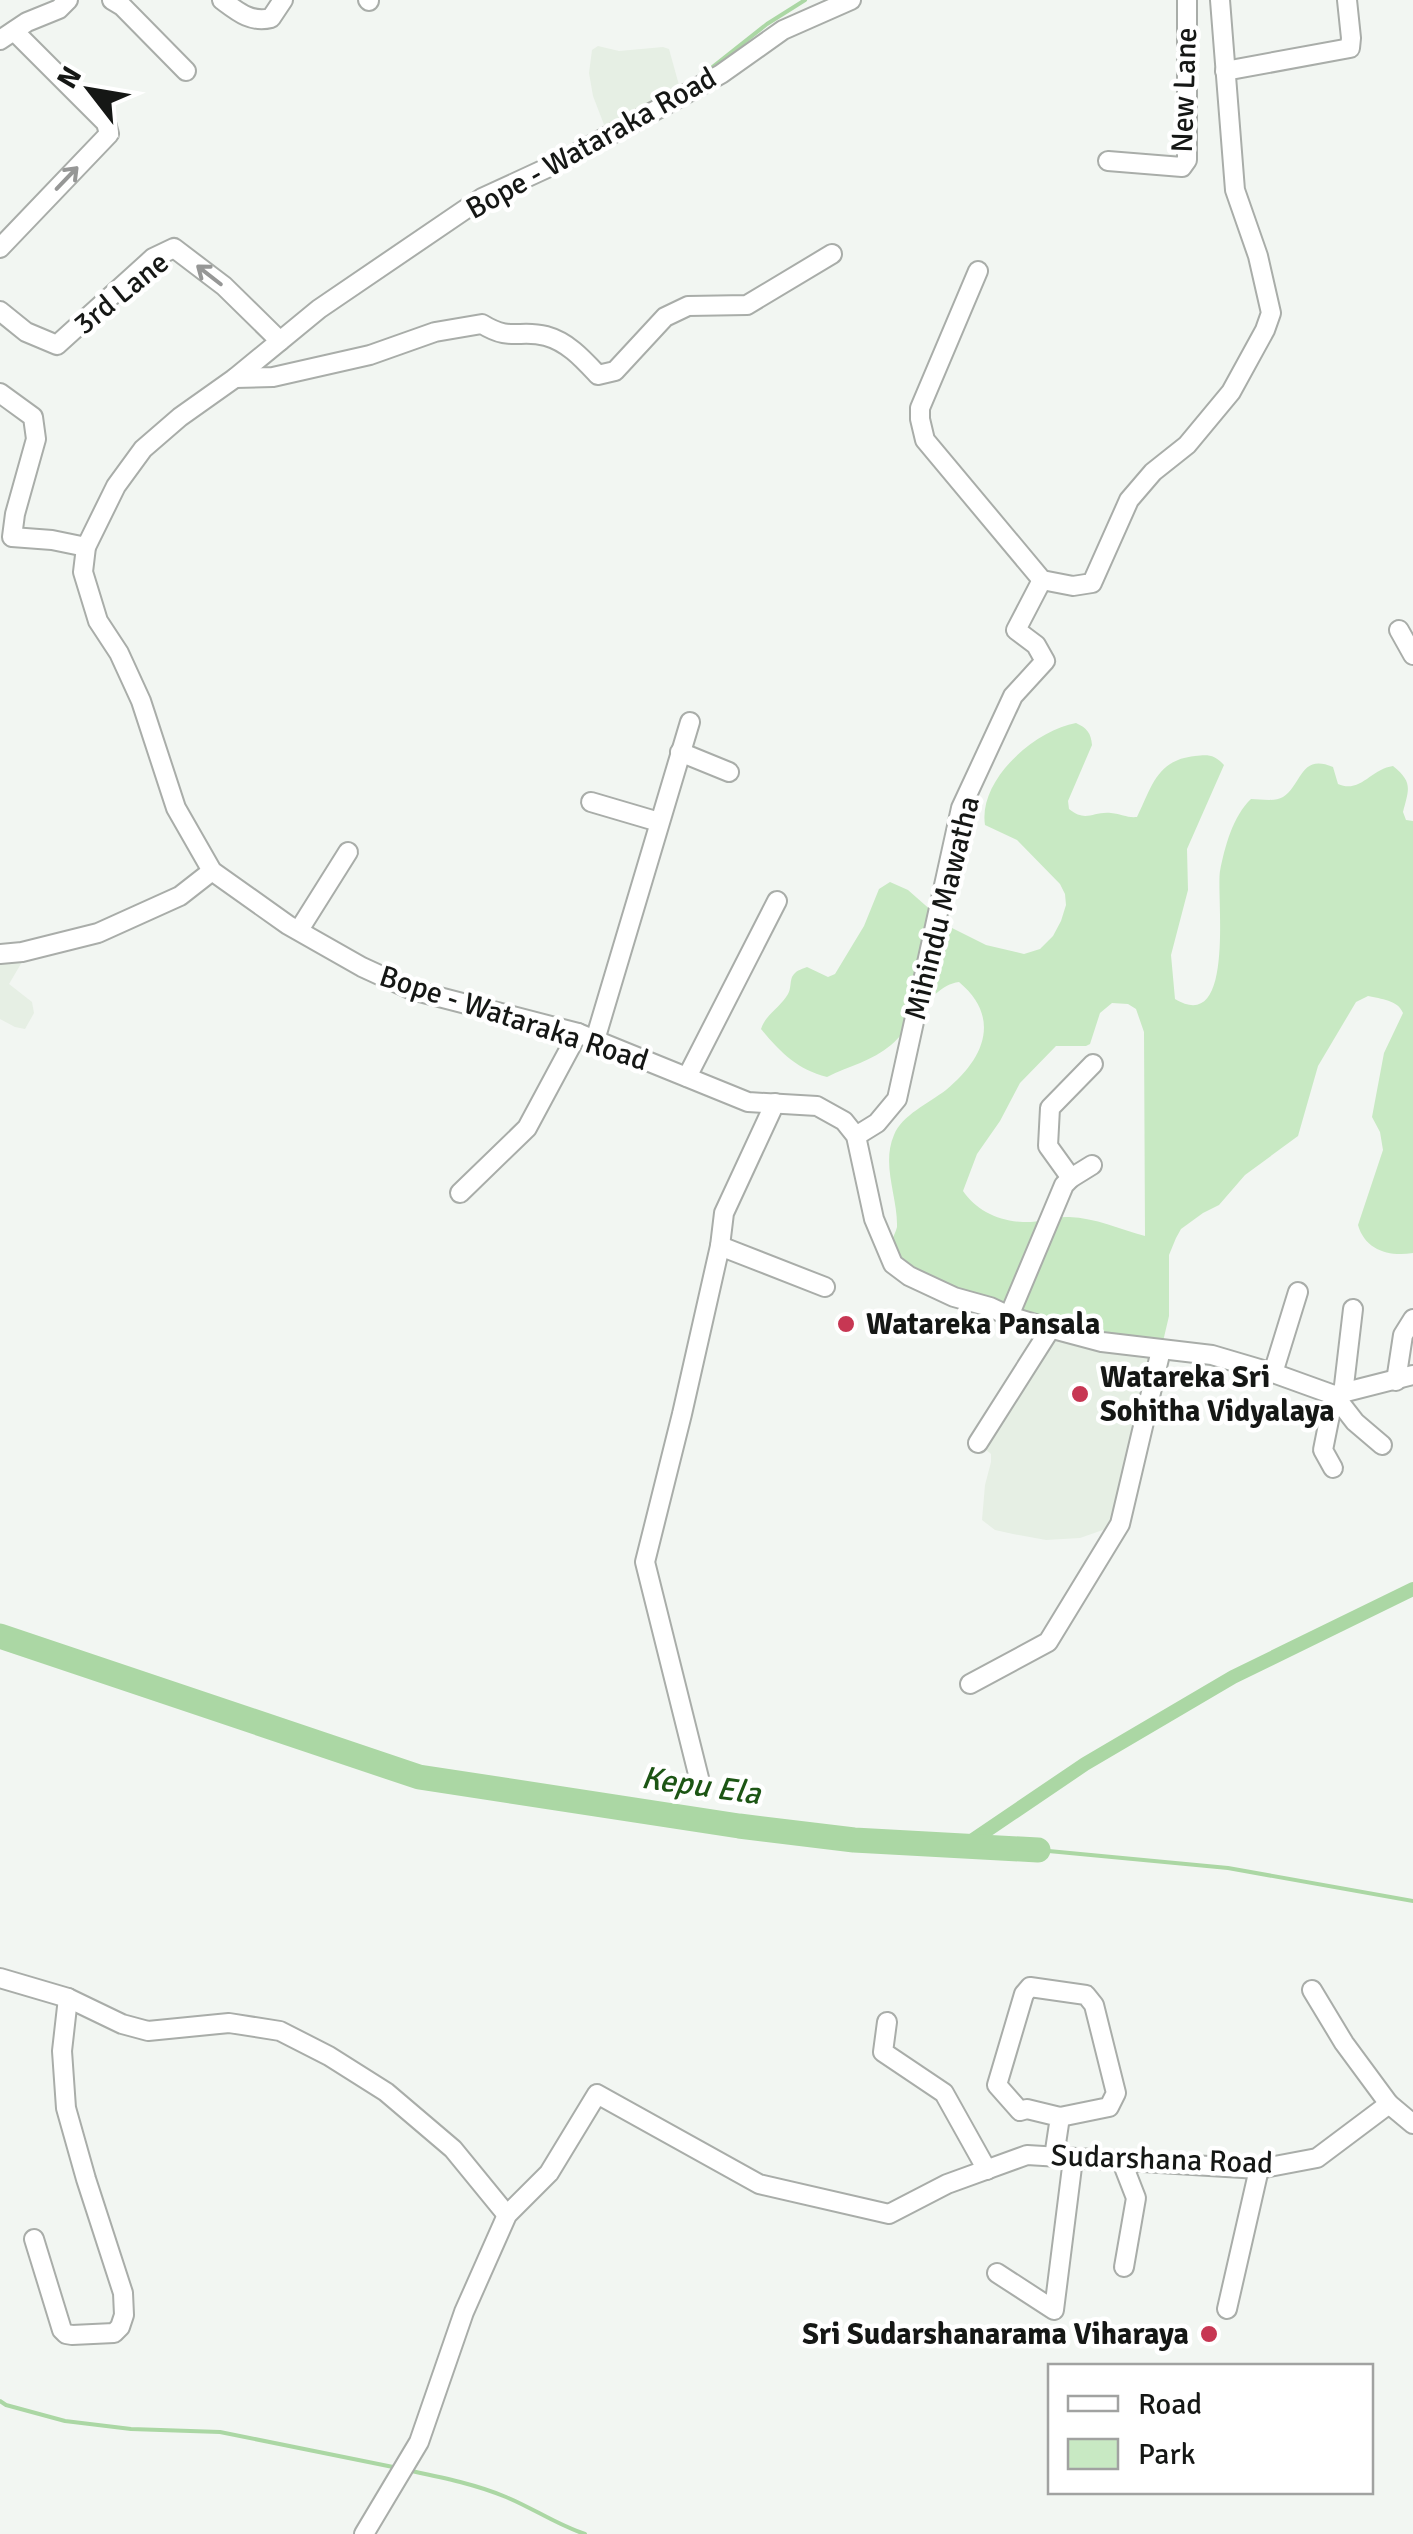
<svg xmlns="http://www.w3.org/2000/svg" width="1413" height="2534" viewBox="0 0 1413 2534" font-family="Signika,sans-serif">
<rect width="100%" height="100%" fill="#f2f6f2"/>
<!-- built -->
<g fill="#e6efe4">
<path d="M 598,46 L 619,51 L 663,47 L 669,49 L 682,96 L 608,135 L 593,96 L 589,73 L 592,50 Z"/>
<path d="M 22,952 L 22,962 L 9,984 L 32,1002 L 34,1013 L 25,1029 L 15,1027 L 0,1019 L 0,954 Z"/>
<path d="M 1051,1328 L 1161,1350 L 1120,1524 L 1080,1538 L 1046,1540 L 1013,1534 L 995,1530 L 982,1520 L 985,1485 L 991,1462 L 991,1454 L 978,1443 Z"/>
</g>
<!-- green -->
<path fill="#c8e9c3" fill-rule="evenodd" d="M 1076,723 C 1087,728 1091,733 1092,745 L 1068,801 L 1069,809 C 1086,823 1093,811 1111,813 C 1122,814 1127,818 1137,817 C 1152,786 1157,760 1195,756 C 1209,754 1215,755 1224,765 L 1187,849 L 1188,890 L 1171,955 L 1175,999 C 1236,1036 1216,896 1220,871 C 1225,846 1233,816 1251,799 C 1261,799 1275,802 1283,797 C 1302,785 1300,753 1333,767 L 1338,784 C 1360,794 1371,769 1393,766 C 1413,782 1409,789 1403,812 L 1406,820 L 1413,821 L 1413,1253 C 1389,1257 1365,1250 1358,1225 L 1383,1150 L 1380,1132 L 1372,1117 L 1384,1053 L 1403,1013 C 1398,1000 1381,999 1368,996 L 1356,1002 L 1318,1066 L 1298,1136 L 1245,1175 L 1219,1205 L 1203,1213 L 1181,1229 L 1176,1238 L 1169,1255 L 1169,1316 L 1161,1350 L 1042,1326 L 893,1264 C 892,1257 890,1248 892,1241 C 893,1236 896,1232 897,1227 C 898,1197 881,1165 894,1135 C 902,1115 929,1103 946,1090 C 984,1059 1002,1018 959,982 C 931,985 912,1028 891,1045 C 872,1061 849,1066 827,1077 C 797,1069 781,1053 761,1029 C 766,1014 780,1008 788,994 C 791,989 790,982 792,977 C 796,970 800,970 807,967 L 828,977 L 835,974 L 864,926 L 879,889 L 890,882 L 908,890 L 950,927 L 986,945 L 1024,954 L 1040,949 L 1053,936 L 1061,921 L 1066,905 L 1065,894 L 1060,884 L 1017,840 L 985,825 C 978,780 1035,730 1076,723 ZM 1112,1003 L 1128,1004 L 1136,1009 L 1144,1032 L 1145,1236 C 1119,1229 1096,1218 1069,1217 C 1054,1216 1038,1223 1023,1222 C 998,1221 976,1210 963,1191 L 977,1154 L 1000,1121 L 1020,1083 L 1056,1046 L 1086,1046 L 1090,1044 L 1100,1013 Z"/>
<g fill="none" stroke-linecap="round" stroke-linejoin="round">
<!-- stream -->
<g stroke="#abd7a4" stroke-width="4">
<path d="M 710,69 L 767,24 L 805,0"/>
<path d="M 1038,1850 L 1228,1868 L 1413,1901"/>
<path d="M 0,2401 L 6,2405 L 65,2421 L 131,2429 L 220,2432 L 398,2468"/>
<path d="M 407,2470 C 440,2477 475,2484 506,2497 C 533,2508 557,2525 585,2534"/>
</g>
<!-- canal -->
<path stroke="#abd7a4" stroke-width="14" d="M 964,1846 L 1085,1764 L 1233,1677 L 1413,1589"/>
<!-- river -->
<path stroke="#abd7a4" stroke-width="25" d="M 0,1636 L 419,1777 L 739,1826 L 854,1840 L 1038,1850"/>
<defs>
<g id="minor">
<path d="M 112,0 L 122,6 L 186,71"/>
<path d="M 222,0 C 238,12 251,23 271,18 L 283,0"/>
<path d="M 368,0 L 369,1"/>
<path d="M 851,0 L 783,30 L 721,74 L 682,96 L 560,162 L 482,198 L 319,309 L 235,378 L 180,417 L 143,449 L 116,486 L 86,547 L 83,572 L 98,621 L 119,653 L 141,701 L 176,808 L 212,871 L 288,925 L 362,967 L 412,990 L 578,1033 L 748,1102 L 817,1106 L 844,1121 L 856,1136 L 874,1219 L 893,1264 L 909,1276 L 954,1297 L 990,1307 L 1009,1316 L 1042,1326 L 1102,1342 L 1212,1355 L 1273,1373 L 1334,1395 L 1413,1375"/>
<path d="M 0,40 L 27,22 L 59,9 L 68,0"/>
<path d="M 1225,71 L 1350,48 L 1351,38 L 1347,0"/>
<path d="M 1108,161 L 1182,167 L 1187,160 L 1187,0"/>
<path d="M 0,248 L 109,134 L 106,123 L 14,31"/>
<path d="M 978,271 L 920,408 L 920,419 L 925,440 L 1042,580 L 1073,586 L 1092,583 L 1129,500 L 1153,472 L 1187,445 L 1231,392 L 1265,330 L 1271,313 L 1258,256 L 1235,190 L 1220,0"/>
<path d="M 0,311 L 26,332 L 57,345 L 153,258 L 174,248 L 224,286 L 280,341"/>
<path d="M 235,378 L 273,377 L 370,355 L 435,332 L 482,324 C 511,342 519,329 546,336 C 568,342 583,359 598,375 L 615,371 L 665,317 L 688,306 L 747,305 L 832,254"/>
<path d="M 0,393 L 33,417 L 36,439 L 15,514 L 12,537 L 52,540 L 86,547"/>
<path d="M 1399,630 L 1413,655"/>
<path d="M 680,752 L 729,772"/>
<path d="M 591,802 L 659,822"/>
<path d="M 299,930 L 348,852"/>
<path d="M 0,954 L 22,952 L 98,933 L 180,896 L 212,871"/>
<path d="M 595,1040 L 690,722"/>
<path d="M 687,1077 L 777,901"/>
<path d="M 856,1136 L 877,1123 L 897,1099 L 961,808 L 1013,696 L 1045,661 L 1036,645 L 1016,630 L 1042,580"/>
<path d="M 1071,1178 L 1048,1146 L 1050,1108 L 1093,1064"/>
<path d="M 460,1193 L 527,1128 L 578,1033"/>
<path d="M 720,1246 L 825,1287"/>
<path d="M 1009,1316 L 1064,1185 L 1071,1178 L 1092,1165"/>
<path d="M 1273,1373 L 1298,1292"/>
<path d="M 1396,1381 L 1403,1335 L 1413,1319"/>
<path d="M 1343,1394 L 1353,1309"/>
<path d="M 978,1443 L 1051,1328"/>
<path d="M 1333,1468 L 1323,1450 L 1334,1395 L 1355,1422 L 1382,1445"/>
<path d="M 970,1684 L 1048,1642 L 1120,1524 L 1161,1350"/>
<path d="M 701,1786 L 645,1562 L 682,1414 L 720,1246 L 724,1213 L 775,1103"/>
<path d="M 0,1978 L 68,1998 L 122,2024 L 148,2031 L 229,2023 L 280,2031 L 329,2056 L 386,2092 L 453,2149 L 507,2215"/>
<path d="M 1312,1990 L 1344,2043 L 1389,2104"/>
<path d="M 887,2022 L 883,2052 L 944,2093 L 987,2170"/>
<path d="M 1054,2157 L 1060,2117 L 1027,2109 L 1020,2111 L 997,2085 L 1024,1994 L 1030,1987 L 1086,1995 L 1094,2005 L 1116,2093 L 1109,2107 L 1060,2117"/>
<path d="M 1122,2162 L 1136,2198 L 1124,2267"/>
<path d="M 34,2239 L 62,2330 L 66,2334 L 72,2335 L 114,2333 L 120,2327 L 124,2315 L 123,2293 L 86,2179 L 66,2108 L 62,2051 L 68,1998"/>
<path d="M 997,2273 L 1054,2310 L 1073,2159"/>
<path d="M 1227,2309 L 1259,2169"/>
<path d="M 364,2534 L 419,2442 L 464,2312 L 507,2215 L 549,2173 L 597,2094 L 759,2184 L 889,2214 L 947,2184 L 1027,2155 L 1259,2169 L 1317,2158 L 1389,2104 L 1413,2124"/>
</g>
</defs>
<!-- minor casing -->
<use href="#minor" stroke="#a9ada9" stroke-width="22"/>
<!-- minor -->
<use href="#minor" stroke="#fff" stroke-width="18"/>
</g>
<!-- one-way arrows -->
<defs><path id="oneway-shaft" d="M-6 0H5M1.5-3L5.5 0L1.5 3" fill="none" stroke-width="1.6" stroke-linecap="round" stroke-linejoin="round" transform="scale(2.5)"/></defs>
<g stroke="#969796">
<use href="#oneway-shaft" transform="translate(67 178) rotate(-46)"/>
<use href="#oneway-shaft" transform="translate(209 275) rotate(-142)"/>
</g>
<!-- markers -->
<g fill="#c73753" stroke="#fff" stroke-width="4">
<circle cx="846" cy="1324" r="10"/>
<circle cx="1080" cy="1394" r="10"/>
<circle cx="1209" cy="2334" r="10"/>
</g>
<g text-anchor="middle" stroke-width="9" stroke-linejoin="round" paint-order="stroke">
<!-- street labels -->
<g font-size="30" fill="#151715" stroke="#fff">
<text transform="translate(1184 90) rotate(-88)" y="10">New Lane</text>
<text transform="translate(591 143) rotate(-29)" y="10">Bope - Wataraka Road</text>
<text transform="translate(121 293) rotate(-39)" y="10">3rd Lane</text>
<text transform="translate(942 908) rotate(-76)" y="10">Mihindu Mawatha</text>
<text transform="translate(514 1018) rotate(18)" y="10">Bope - Wataraka Road</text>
<text transform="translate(1162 2159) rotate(2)" y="10">Sudarshana Road</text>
</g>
<!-- poi labels -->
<g font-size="30" font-weight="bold" fill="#151715" stroke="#fff" text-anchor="start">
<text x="866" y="1334">Watareka Pansala</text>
<text x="1100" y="1387">Watareka Sri<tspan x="1100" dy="34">Sohitha Vidyalaya</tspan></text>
<text x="1189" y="2344" text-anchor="end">Sri Sudarshanarama Viharaya</text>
</g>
<!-- water labels -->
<g font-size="32" font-style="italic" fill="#1c5514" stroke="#fff">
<text transform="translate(701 1785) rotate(8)" y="11">Kepu Ela</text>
</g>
</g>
<!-- legend -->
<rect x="1048" y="2364" width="325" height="130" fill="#ffffff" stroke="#a1a2a1" stroke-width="2.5"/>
<rect x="1068" y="2396" width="50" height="15" fill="#ffffff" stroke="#a1a2a1" stroke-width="2.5"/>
<text x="1138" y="2414" font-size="30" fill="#151715">Road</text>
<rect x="1068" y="2439" width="50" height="30" fill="#c8e9c3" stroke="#a1a2a1" stroke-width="2.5"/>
<text x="1138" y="2464" font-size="30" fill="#151715">Park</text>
<!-- north arrow -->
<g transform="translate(90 90) rotate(301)" stroke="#ffffff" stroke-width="8" paint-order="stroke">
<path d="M0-8L18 38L0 25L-18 38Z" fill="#151715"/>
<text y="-15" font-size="28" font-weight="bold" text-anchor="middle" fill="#151715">N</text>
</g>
</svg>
